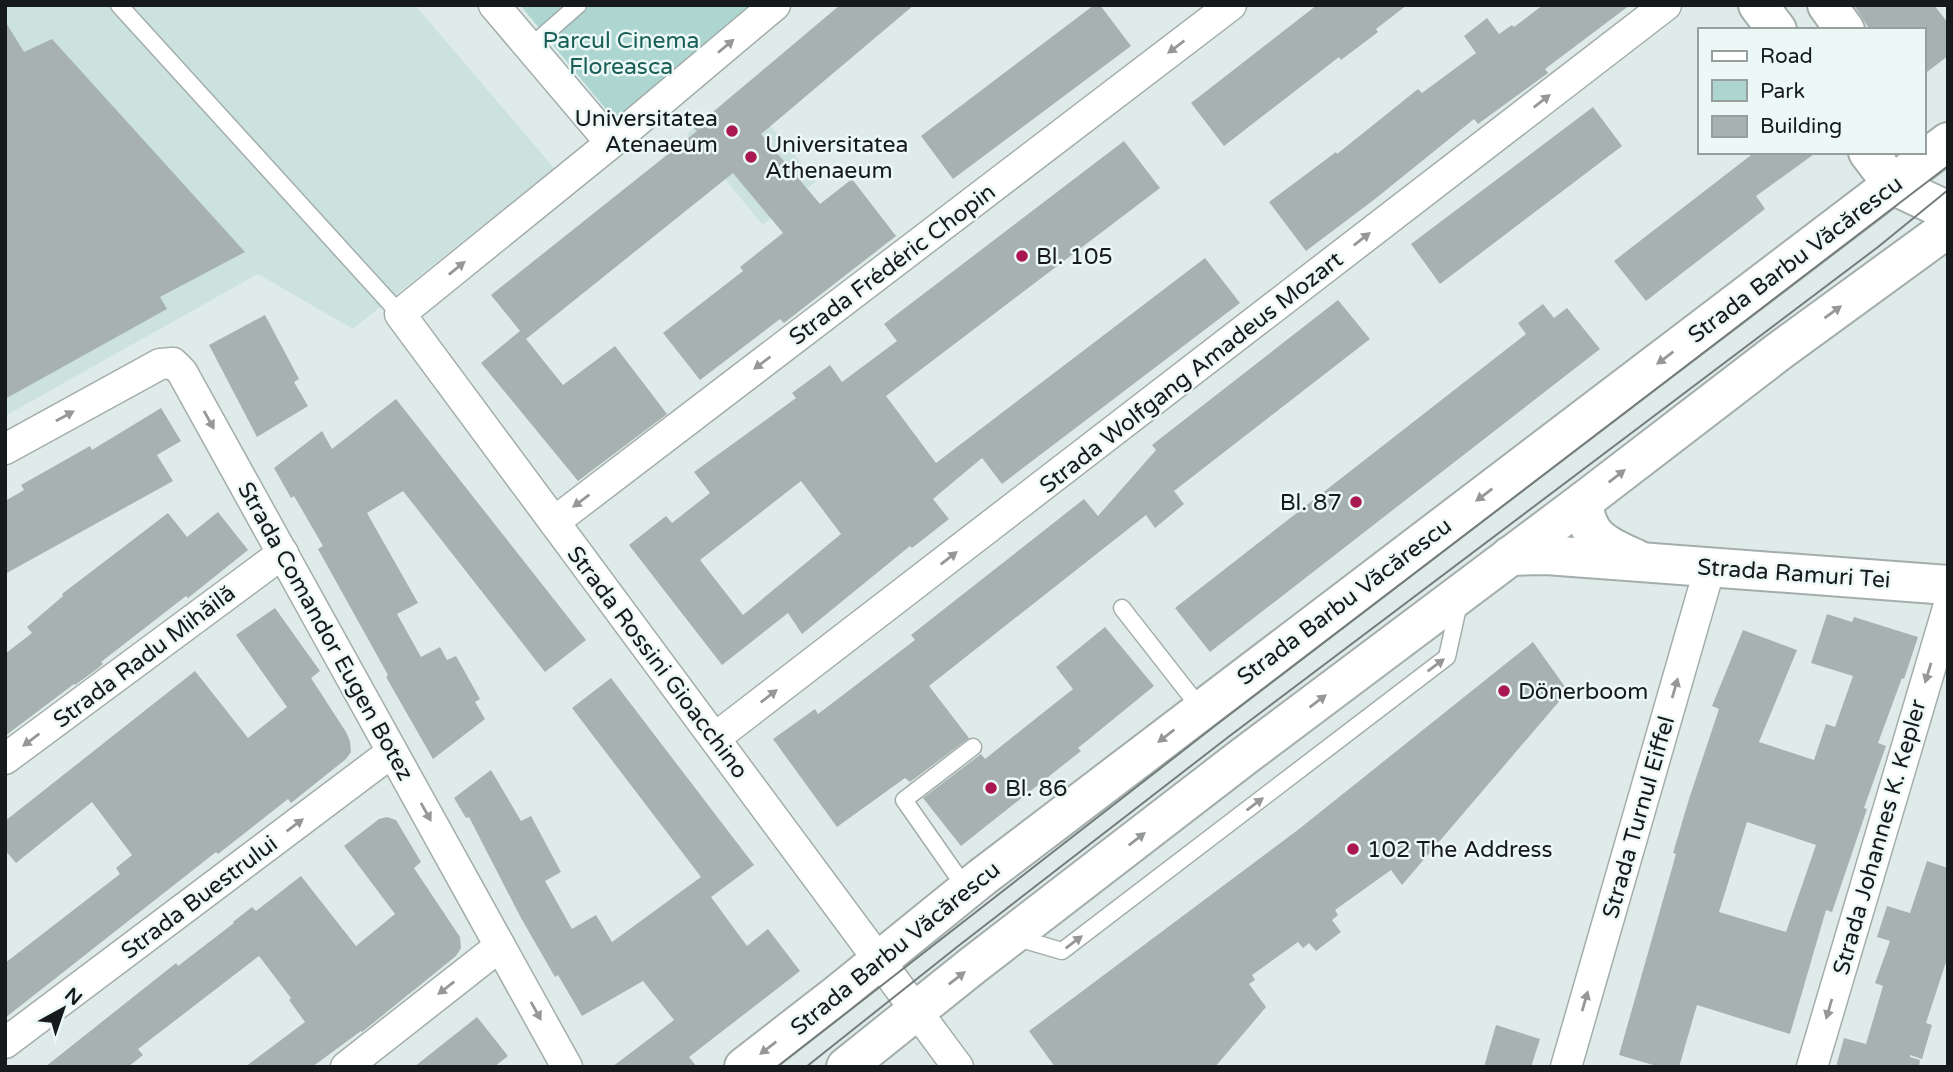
<svg xmlns="http://www.w3.org/2000/svg" width="1953" height="1072" viewBox="0 0 1953 1072" font-family="'Varela Round',sans-serif">
<rect width="100%" height="100%" fill="#dfebe9"/>
<!-- built -->
<g fill="#cce2de">
<path d="M 5,5 L 415,5 L 554,168 L 353,329 L 258,274 L 5,416 Z"/>
<path d="M 740,89 L 816,181 L 763,225 L 687,134 Z"/>
</g>
<!-- green -->
<path fill="#aed6d0" d="M 520,5 L 754,5 L 614,119 Z"/>
<!-- building -->
<g fill="#a7b2b0" fill-rule="evenodd">
<path d="M 840,5 L 914,5 L 761,134 L 820,204 L 852,179 L 896,236 L 784,323 L 780,319 L 700,380 L 663,333 L 743,271 L 740,267 L 783,233 L 733,173 L 526,339 L 563,385 L 615,346 L 667,414 L 578,481 L 481,363 L 520,331 L 491,295 L 697,131 L 694,128 Z"/>
<path d="M 1094,5 L 1100,5 L 1131,46 L 953,179 L 921,136 Z"/>
<path d="M 1317,5 L 1407,5 L 1376,29 L 1378,32 L 1341,60 L 1339,57 L 1224,146 L 1191,103 Z"/>
<path d="M 1543,5 L 1630,5 L 1545,69 L 1548,73 L 1478,124 L 1474,119 L 1375,199 L 1306,251 L 1269,202 L 1336,152 L 1337,154 L 1418,89 L 1422,93 L 1476,53 L 1464,36 L 1487,18 L 1499,34 L 1512,25 L 1514,27 Z"/>
<path d="M 1854,5 L 1934,5 L 1948,23 L 1948,56 L 1923,75 L 1923,30 L 1870,30 Z"/>
<path d="M 5,21 L 24,52 L 52,39 L 245,252 L 160,297 L 167,309 L 5,399 Z"/>
<path d="M 1593,107 L 1622,146 L 1440,284 L 1411,244 Z"/>
<path d="M 1124,141 L 1160,188 L 886,396 L 936,463 L 1205,258 L 1240,303 L 1002,484 L 982,458 L 933,499 L 949,519 L 912,548 L 910,546 L 802,634 L 788,613 L 722,665 L 629,545 L 666,516 L 672,523 L 710,493 L 694,472 L 796,398 L 792,393 L 830,365 L 842,382 L 897,341 L 884,324 ZM 801,481 L 841,534 L 743,615 L 700,560 Z"/>
<path d="M 1755,152 L 1817,152 L 1756,196 L 1765,209 L 1646,301 L 1614,261 Z"/>
<path d="M 1338,300 L 1370,339 L 1174,491 L 1184,504 L 1155,528 L 1146,515 L 929,686 L 969,738 L 910,782 L 905,778 L 837,827 L 773,739 L 815,709 L 818,714 L 915,640 L 911,635 L 1084,499 L 1098,516 L 1156,450 L 1152,445 Z"/>
<path d="M 1543,304 L 1554,318 L 1567,308 L 1600,349 L 1210,652 L 1175,608 L 1526,334 L 1518,323 Z"/>
<path d="M 265,315 L 299,379 L 294,382 L 308,406 L 257,437 L 209,345 Z"/>
<path d="M 396,399 L 586,640 L 545,672 L 403,491 L 367,513 L 418,603 L 397,614 L 421,657 L 440,647 L 447,660 L 456,656 L 480,699 L 475,702 L 485,719 L 433,759 L 386,677 L 388,675 L 318,549 L 323,546 L 294,496 L 291,498 L 274,468 L 322,431 L 332,449 Z"/>
<path d="M 161,408 L 181,441 L 157,455 L 173,481 L 5,574 L 5,501 L 24,490 L 21,485 L 90,446 L 92,450 Z"/>
<path d="M 218,512 L 248,550 L 188,598 L 186,596 L 101,662 L 103,664 L 97,669 L 75,685 L 74,684 L 5,736 L 5,654 L 32,633 L 27,627 L 63,596 L 62,594 L 168,513 L 187,537 Z"/>
<path d="M 275,608 L 320,671 L 311,678 L 346,732 L 350,741 L 351,752 L 346,759 L 291,803 L 288,799 L 218,854 L 216,852 L 5,1018 L 5,963 L 120,874 L 116,868 L 132,855 L 92,802 L 16,863 L 5,850 L 5,821 L 195,671 L 248,738 L 287,707 L 236,635 Z"/>
<path d="M 1827,614 L 1852,622 L 1854,617 L 1918,637 L 1904,679 L 1902,678 L 1878,743 L 1886,746 L 1864,808 L 1867,809 L 1832,912 L 1826,910 L 1790,1034 L 1697,1005 L 1679,1067 L 1660,1067 L 1619,1055 L 1676,854 L 1673,853 L 1689,799 L 1719,709 L 1712,706 L 1743,630 L 1797,650 L 1759,742 L 1814,760 L 1826,724 L 1835,727 L 1853,676 L 1811,663 ZM 1747,822 L 1816,845 L 1786,932 L 1719,912 Z"/>
<path d="M 1105,627 L 1154,686 L 1078,748 L 1081,751 L 961,846 L 923,798 L 981,754 L 985,759 L 1073,689 L 1056,667 Z"/>
<path d="M 1533,642 L 1568,691 L 1402,885 L 1391,870 L 1335,910 L 1338,915 L 1332,920 L 1341,932 L 1316,951 L 1309,943 L 1303,948 L 1298,942 L 1252,975 L 1255,980 L 1249,984 L 1266,1007 L 1215,1067 L 1055,1067 L 1029,1031 L 1299,829 Z"/>
<path d="M 611,678 L 754,865 L 711,897 L 747,946 L 768,929 L 800,971 L 689,1057 L 697,1067 L 612,1067 L 674,1020 L 643,981 L 582,1016 L 558,975 L 555,977 L 521,918 L 469,817 L 466,818 L 454,798 L 491,770 L 521,821 L 531,816 L 561,872 L 545,881 L 572,929 L 596,915 L 612,942 L 701,877 L 572,708 Z"/>
<path d="M 387,817 L 396,820 L 421,862 L 414,868 L 460,937 L 461,948 L 456,956 L 362,1032 L 361,1031 L 312,1067 L 245,1067 L 305,1022 L 289,1000 L 291,998 L 259,956 L 138,1049 L 143,1055 L 128,1067 L 45,1067 L 176,963 L 178,966 L 234,923 L 233,922 L 252,907 L 256,911 L 301,876 L 356,946 L 395,914 L 344,846 L 379,819 Z"/>
<path d="M 1927,861 L 1948,868 L 1948,956 L 1926,1023 L 1932,1025 L 1922,1059 L 1910,1055 L 1910,1057 L 1920,1060 L 1919,1067 L 1836,1067 L 1844,1038 L 1866,1044 L 1883,986 L 1875,983 L 1890,941 L 1877,937 L 1887,906 L 1910,913 Z"/>
<path d="M 477,1017 L 508,1056 L 494,1067 L 414,1067 Z"/>
<path d="M 1496,1025 L 1540,1039 L 1531,1067 L 1484,1067 Z"/>
</g>
<g fill="none" stroke-linecap="round" stroke-linejoin="round">
<defs>
<g id="lane">
<path d="M 119,5 L 400,314"/>
<path d="M 529,48 L 578,5"/>
<path d="M 1122,608 L 1201,709"/>
<path d="M 967,890 L 904,800 L 973,747"/>
<path d="M 1014,937 L 1062,951 L 1447,657 L 1459,603"/>
</g>
<g id="street">
<path d="M 494,5 L 611,143"/>
<path d="M 775,5 L 611,143 L 400,314 L 958,1067"/>
<path d="M 5,449 L 160,364 L 173,363 L 182,372 L 567,1067"/>
<path d="M 554,522 L 1231,5"/>
<path d="M 715,738 L 1666,5"/>
<path d="M 5,759 L 283,553"/>
<path d="M 5,1043 L 392,752"/>
<path d="M 346,1067 L 500,946"/>
<path d="M 1566,1067 L 1710,567"/>
<path d="M 1812,1067 L 1948,608"/>
</g>
<g id="secondary">
<path d="M 1758,5 L 1777,30"/>
<path d="M 1827,5 L 1845,30"/>
<path d="M 1868,152 L 1893,185 L 1948,211"/>
<path d="M 1584,501 C 1584,537 1607,546 1636,559"/>
<path d="M 1510,556 L 1546,555 L 1948,585"/>
</g>
<g id="primary">
<path d="M 744,1067 L 838,994 L 981,878 L 1948,142"/>
<path d="M 846,1067 L 972,966 L 1243,757 L 1584,501 L 1778,352 L 1948,228"/>
</g>
</defs>
<!-- lane casing -->
<use href="#lane" stroke="#a3aeac" stroke-width="19"/>
<!-- street casing -->
<use href="#street" stroke="#a3aeac" stroke-width="33"/>
<!-- secondary casing -->
<use href="#secondary" stroke="#a3aeac" stroke-width="42"/>
<!-- primary casing -->
<use href="#primary" stroke="#a3aeac" stroke-width="42"/>
<!-- lane -->
<use href="#lane" stroke="#fff" stroke-width="16"/>
<!-- street -->
<use href="#street" stroke="#fff" stroke-width="30"/>
<!-- secondary -->
<use href="#secondary" stroke="#fff" stroke-width="38"/>
<!-- primary -->
<use href="#primary" stroke="#fff" stroke-width="38"/>
<!-- tram -->
<g stroke="#757d7c" stroke-width="2">
<path d="M 777,1067 L 1216,725 L 1948,166"/>
<path d="M 806,1067 L 957,947 L 1227,738 L 1878,247 L 1948,190"/>
</g>
</g>
<!-- one-way arrows -->
<defs><path id="oneway-solid" d="M-6-.8H1V-3.2L6.5 0L1 3.2V.8H-6Z" transform="scale(1.75)"/></defs>
<g fill="#969898">
<use href="#oneway-solid" transform="translate(726 46) rotate(-40)"/>
<use href="#oneway-solid" transform="translate(1176 47) rotate(143)"/>
<use href="#oneway-solid" transform="translate(1542 101) rotate(-38)"/>
<use href="#oneway-solid" transform="translate(1362 239) rotate(-38)"/>
<use href="#oneway-solid" transform="translate(457 268) rotate(-39)"/>
<use href="#oneway-solid" transform="translate(1833 312) rotate(-36)"/>
<use href="#oneway-solid" transform="translate(1665 358) rotate(143)"/>
<use href="#oneway-solid" transform="translate(762 363) rotate(143)"/>
<use href="#oneway-solid" transform="translate(65 416) rotate(-29)"/>
<use href="#oneway-solid" transform="translate(209 420) rotate(61)"/>
<use href="#oneway-solid" transform="translate(1617 476) rotate(-38)"/>
<use href="#oneway-solid" transform="translate(1484 495) rotate(143)"/>
<use href="#oneway-solid" transform="translate(581 501) rotate(143)"/>
<use href="#oneway-solid" transform="translate(949 558) rotate(-38)"/>
<use href="#oneway-solid" transform="translate(1436 665) rotate(-37)"/>
<use href="#oneway-solid" transform="translate(1928 673) rotate(107)"/>
<use href="#oneway-solid" transform="translate(1675 688) rotate(-74)"/>
<use href="#oneway-solid" transform="translate(769 696) rotate(-38)"/>
<use href="#oneway-solid" transform="translate(1318 701) rotate(-37)"/>
<use href="#oneway-solid" transform="translate(1166 736) rotate(142)"/>
<use href="#oneway-solid" transform="translate(31 740) rotate(143)"/>
<use href="#oneway-solid" transform="translate(1255 804) rotate(-37)"/>
<use href="#oneway-solid" transform="translate(426 812) rotate(61)"/>
<use href="#oneway-solid" transform="translate(295 825) rotate(-37)"/>
<use href="#oneway-solid" transform="translate(1137 839) rotate(-38)"/>
<use href="#oneway-solid" transform="translate(1074 942) rotate(-37)"/>
<use href="#oneway-solid" transform="translate(957 978) rotate(-38)"/>
<use href="#oneway-solid" transform="translate(446 988) rotate(142)"/>
<use href="#oneway-solid" transform="translate(1585 1001) rotate(-74)"/>
<use href="#oneway-solid" transform="translate(1829 1009) rotate(106)"/>
<use href="#oneway-solid" transform="translate(536 1011) rotate(61)"/>
<use href="#oneway-solid" transform="translate(768 1048) rotate(142)"/>
</g>
<!-- markers -->
<g fill="#a91851" stroke="#ecf8f6" stroke-width="2.5">
<circle cx="732" cy="131" r="7"/>
<circle cx="751" cy="157" r="7"/>
<circle cx="1022" cy="256" r="7"/>
<circle cx="1356" cy="502" r="7"/>
<circle cx="1504" cy="691" r="7"/>
<circle cx="991" cy="788" r="7"/>
<circle cx="1353" cy="849" r="7"/>
</g>
<g text-anchor="middle" stroke-width="5" stroke-linejoin="round" paint-order="stroke">
<!-- park labels -->
<g font-size="23" fill="#195f57" stroke="#ecf8f6">
<text x="621" y="48">Parcul Cinema<tspan x="621" dy="26">Floreasca</tspan></text>
</g>
<!-- poi labels -->
<g font-size="23" fill="#161a1a" stroke="#ecf8f6" text-anchor="start">
<text x="718" y="126" text-anchor="end">Universitatea<tspan x="718" dy="26">Atenaeum</tspan></text>
<text x="765" y="152">Universitatea<tspan x="765" dy="26">Athenaeum</tspan></text>
<text x="1036" y="264">Bl. 105</text>
<text x="1342" y="510" text-anchor="end">Bl. 87</text>
<text x="1518" y="699">Dönerboom</text>
<text x="1005" y="796">Bl. 86</text>
<text x="1367" y="857">102 The Address</text>
</g>
<!-- street labels -->
<g font-size="23" fill="#161a1a" stroke="#ecf8f6">
<text transform="translate(1795 259) rotate(-37)" y="8">Strada Barbu Văcărescu</text>
<text transform="translate(892 264) rotate(-37)" y="8">Strada Frédéric Chopin</text>
<text transform="translate(1191 372) rotate(-38)" y="8">Strada Wolfgang Amadeus Mozart</text>
<text transform="translate(1794 573) rotate(4)" y="8">Strada Ramuri Tei</text>
<text transform="translate(1344 601) rotate(-37)" y="8">Strada Barbu Văcărescu</text>
<text transform="translate(326 631) rotate(61)" y="8">Strada Comandor Eugen Botez</text>
<text transform="translate(144 656) rotate(-37)" y="8">Strada Radu Mihăilă</text>
<text transform="translate(658 662) rotate(53)" y="8">Strada Rossini Gioacchino</text>
<text transform="translate(1638 817) rotate(-74)" y="8">Strada Turnul Eiffel</text>
<text transform="translate(1879 837) rotate(-74)" y="8">Strada Johannes K. Kepler</text>
<text transform="translate(199 897) rotate(-37)" y="8">Strada Buestrului</text>
<text transform="translate(895 948) rotate(-39)" y="8">Strada Barbu Văcărescu</text>
</g>
</g>
<!-- border -->
<rect width="1953" height="1072" fill="none" stroke="#161a1a" stroke-width="14"/>
<!-- legend -->
<rect x="1698" y="28" width="228" height="126" fill="#ecf8f6" stroke="#969f9e" stroke-width="2"/>
<rect x="1712" y="51" width="35" height="10" fill="#ffffff" stroke="#969f9e" stroke-width="2"/>
<text x="1760" y="63" font-size="21" fill="#161a1a">Road</text>
<rect x="1712" y="80" width="35" height="21" fill="#aed6d0" stroke="#969f9e" stroke-width="2"/>
<text x="1760" y="98" font-size="21" fill="#161a1a">Park</text>
<rect x="1712" y="116" width="35" height="21" fill="#a7b2b0" stroke="#969f9e" stroke-width="2"/>
<text x="1760" y="133" font-size="21" fill="#161a1a">Building</text>
<!-- north arrow -->
<g transform="translate(63 1009) rotate(40)" stroke="#ecf8f6" stroke-width="5" paint-order="stroke">
<path d="M0-5L12 26L0 18L-12 26Z" fill="#161a1a"/>
<text y="-10" font-size="19" font-weight="bold" text-anchor="middle" fill="#161a1a">N</text>
</g>
</svg>
